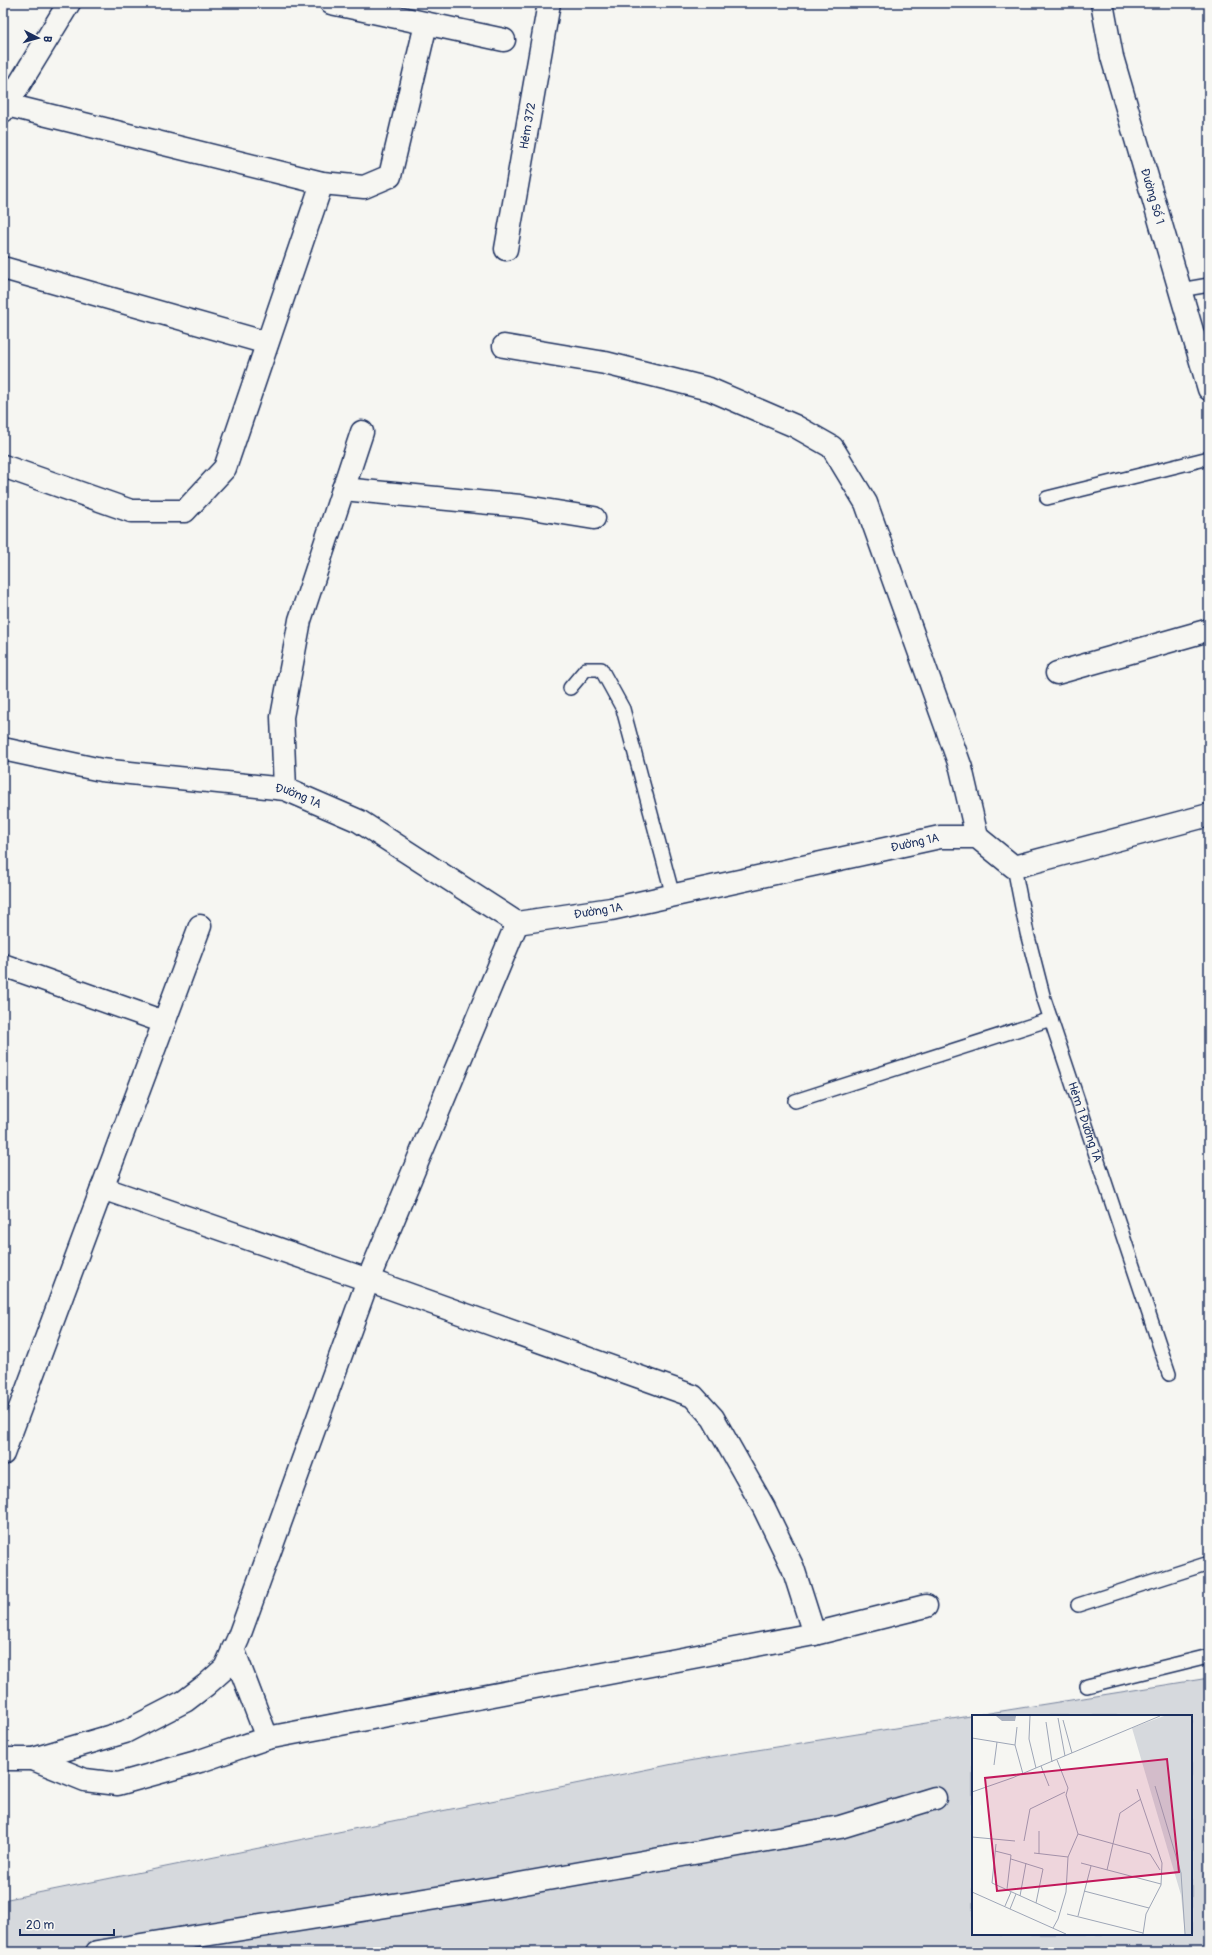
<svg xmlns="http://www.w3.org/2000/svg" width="1212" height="1955" font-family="Pangolin,sans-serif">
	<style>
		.green { fill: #d6d9dd; stroke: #78849e; fill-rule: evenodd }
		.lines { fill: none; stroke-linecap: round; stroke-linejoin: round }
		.lane-casing { stroke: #1b2f5e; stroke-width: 16 }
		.street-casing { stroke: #1b2f5e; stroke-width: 25 }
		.lane { stroke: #f6f6f2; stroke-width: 13 }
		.street { stroke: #f6f6f2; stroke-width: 22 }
		.labels { text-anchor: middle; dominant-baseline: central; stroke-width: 3; stroke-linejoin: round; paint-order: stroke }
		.street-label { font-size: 12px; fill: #1b2f5e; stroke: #f6f6f2 }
		.inset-road { fill: none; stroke: #9ea6b7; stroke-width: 1 }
		.view { fill: #c2185b; fill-opacity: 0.15; stroke: #c2185b; stroke-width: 2 }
		.inset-edge { fill: none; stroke: #1b2f5e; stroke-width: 2 }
	</style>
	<rect width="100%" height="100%" fill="#f6f6f2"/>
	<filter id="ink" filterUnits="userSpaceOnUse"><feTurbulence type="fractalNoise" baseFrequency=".025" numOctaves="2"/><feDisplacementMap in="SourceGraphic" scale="8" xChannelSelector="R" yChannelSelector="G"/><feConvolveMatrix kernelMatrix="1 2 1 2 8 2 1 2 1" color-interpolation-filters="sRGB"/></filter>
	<g filter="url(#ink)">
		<path class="green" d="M1209 1678V1952H3V1900L688 1761ZM973 1716H1191V1934H973Z"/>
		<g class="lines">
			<g class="lane-casing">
				<g id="lane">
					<path d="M1180 290 1209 285"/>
					<path d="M1047 498 1209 458"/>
					<path d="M570 688 586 669H601L623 709 673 896"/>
					<path id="s1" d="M1014 867 1027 933 1044 999 1169 1374"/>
					<path d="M795 1101 1051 1019"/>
					<path d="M1078 1605 1209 1563"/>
					<path d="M1087 1686 1209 1656"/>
				</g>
			</g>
			<g class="street-casing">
				<g id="street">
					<path d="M331 3 504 40"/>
					<path id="s2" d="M1102 3 1112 57 1209 389"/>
					<path d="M7 105 322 183 364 187 390 176 426 24"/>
					<path d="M3 111 69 3"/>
					<path id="s3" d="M506 249 549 3"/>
					<path d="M3 268 267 343"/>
					<path d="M504 346 605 363 709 389 795 426 832 447 866 503 961 768 977 837"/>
					<path d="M3 466 131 511H185L225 468 322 183"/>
					<path d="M343 489 520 506 594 518"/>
					<path d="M1057 673 1209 630"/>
					<path id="s4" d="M3 749 101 770 285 789 359 821 517 923 611 909 940 837H977L1014 867 1209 815"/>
					<path d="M285 789 282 717 300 620 362 432"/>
					<path d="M3 965 164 1022"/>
					<path d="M102 1188 368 1280 693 1396 713 1418 764 1508 793 1568 814 1634"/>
					<path d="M3 1454 200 926"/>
					<path d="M233 1649 267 1738"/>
					<path d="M3 1759H33L85 1780 118 1784 200 1761 267 1738 814 1634 926 1606"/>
					<path d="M33 1759 125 1732 185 1701 206 1685 225 1668 238 1639 368 1280 517 923"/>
					<path d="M97 1952 474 1892 840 1827 935 1798"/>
				</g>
			</g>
			<use href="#lane" class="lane"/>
			<use href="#street" class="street"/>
		</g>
	</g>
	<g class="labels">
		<g class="street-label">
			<text stroke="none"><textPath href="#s3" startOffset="125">Hẻm 372</textPath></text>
			<text stroke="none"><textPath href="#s2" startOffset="200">Đường Số 1</textPath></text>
			<text stroke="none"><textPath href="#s4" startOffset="300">Đường 1A</textPath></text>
			<text stroke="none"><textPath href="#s4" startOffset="960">Đường 1A</textPath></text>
			<text stroke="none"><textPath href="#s4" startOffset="636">Đường 1A</textPath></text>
			<text stroke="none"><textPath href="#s1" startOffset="265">Hẻm 1 Đường 1A</textPath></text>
		</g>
	</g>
	<g transform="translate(972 1715)">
		<rect width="220" height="220" fill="#f6f6f2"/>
		<path d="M192 1H220V219H213L209 180 160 13Z" fill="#d6d9dd"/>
		<path d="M24 1H44L43 6H30Z" fill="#abb2c0"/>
		<path class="inset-road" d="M58 1 57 24 64 53M86 3 93 41M91 5 100 38M74 7 80 47M45 12 43 30 51 59M0 23 43 30M22 50 25 27M69 51 77 71M183 71 209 158 213 219M165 74 190 148 189 170 174 199 171 219M0 77 40 63 188 1M106 119 178 139 188 155M0 122 43 126M52 126 58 94 93 77M24 129 20 168 84 197M23 136 39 140 35 174M62 138 96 142M67 139V116M39 144 71 154 64 188M109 148 189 169M135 155 148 98 169 84M112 176 177 193M0 177 94 219M48 181 54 148M33 191 39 177M38 194 44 179M95 199 171 218M106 201 119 151M81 213 86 204 94 177 96 142 106 119 94 80 96 73 85 45"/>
		<path class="view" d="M195 44 207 157 25 176 13 63Z"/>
		<rect width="220" height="220" class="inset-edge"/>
	</g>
	<rect width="1212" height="1955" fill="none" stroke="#f6f6f2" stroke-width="16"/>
	<rect x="8" y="8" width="1196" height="1939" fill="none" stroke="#1b2f5e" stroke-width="1.5" filter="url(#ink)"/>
	<g transform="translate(38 38) rotate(96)" stroke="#f6f6f2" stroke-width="3" paint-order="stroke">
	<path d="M0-3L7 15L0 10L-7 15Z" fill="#1b2f5e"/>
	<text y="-6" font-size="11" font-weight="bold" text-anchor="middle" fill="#1b2f5e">B</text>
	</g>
	<path d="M20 1929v6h94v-6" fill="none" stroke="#1b2f5e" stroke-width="2"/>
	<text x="26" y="1929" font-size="12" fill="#1b2f5e" stroke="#f6f6f2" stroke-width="3" paint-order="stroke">20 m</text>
</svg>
